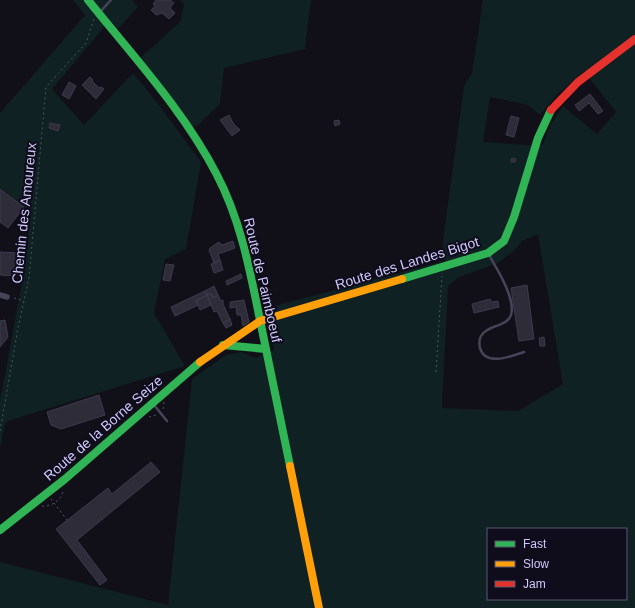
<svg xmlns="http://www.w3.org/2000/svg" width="635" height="608" font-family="Arial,sans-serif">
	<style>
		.green { fill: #0f2122; fill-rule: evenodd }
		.building { fill: #2f2c3a; stroke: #3c3a4c }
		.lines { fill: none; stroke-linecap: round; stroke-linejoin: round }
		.path { stroke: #495662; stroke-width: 1; stroke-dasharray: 2 3; stroke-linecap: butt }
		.lane { stroke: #464458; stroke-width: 2.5 }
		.street { stroke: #464458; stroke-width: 5.5 }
		.fast { stroke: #30b455; stroke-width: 8 }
		.slow { stroke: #ff9f0a; stroke-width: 8 }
		.jam { stroke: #e5322d; stroke-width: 8 }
		.labels { text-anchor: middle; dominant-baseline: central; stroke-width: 4; stroke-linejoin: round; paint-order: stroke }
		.street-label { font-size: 14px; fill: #d0c8fc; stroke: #0f0c1b }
	</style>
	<rect width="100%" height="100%" fill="#111018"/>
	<path class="green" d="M73 0H132L138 7 118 29 110 20 52 89 84 125 133 73 159 105 201 162 186 249 165 259 154 313 185 366 11 420 5 423 0 449V401L24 272 31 212 0 188V113L85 15Z
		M180 0H311L305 49 224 68 220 104 198 125 192 127 139 59 180 22 184 5Z
		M483 0H635V608H0V562L168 605 192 379 226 355 241 352 255 358 274 350 266 308 445 261 443 240 464 86 472 73ZM584 71 616 112 597 134 563 106 551 124 542 146 483 142 490 97 528 105 540 115 557 95ZM538 234 563 384 518 411 442 408 448 286 459 277 498 263 514 251 522 241ZM488 529H626V599H488Z"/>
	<path class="building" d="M156 0H170L174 3 170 8 175 13 169 19 162 13 156 15 151 10 155 6 153 4Z
		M90 77 93 80 92 81 99 88 101 87 104 89 96 99 82 85Z
		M69 82 76 86 69 99 62 95Z
		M590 94 603 111 598 114 589 103 579 111 575 105Z
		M229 115 233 123 240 130 232 136 220 120Z
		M511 116 519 118 514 137 506 135Z
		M339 120 340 124 335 126 334 121Z
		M50 123 60 125 58 131 49 128Z
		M512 158 516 159 515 162H511Z
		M0 189 24 207 8 228 0 222Z
		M233 241 235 248 218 254 220 260 214 263 209 250 210 248 219 242 222 245Z
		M0 252 19 253 17 276 0 275Z
		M220 260 223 270 214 273 211 264Z
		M166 264 174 265 170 281 163 280Z
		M241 274 242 278 227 285 226 281Z
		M527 285 534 339 519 341 511 288Z
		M214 286 218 295 213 298 211 294 207 295 205 291Z
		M205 291 207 295 196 301 198 305 175 316 171 307Z
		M211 294 213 298 218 295 221 301 223 300V304L230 319 223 323 217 311 214 312 207 295Z
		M207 295 211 305 200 310 196 301Z
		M490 299 491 302 498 301 499 307 474 313 472 304Z
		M244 300 249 322 243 326 241 315H237L236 307 230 308V302Z
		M230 319 232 325 226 328 223 323Z
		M5 320 8 337 0 347V321Z
		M544 337 545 346H540L539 338Z
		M99 395 105 415 61 429 51 425 47 412Z
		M151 462 160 472 77 540 107 580 100 585 56 529 108 488 112 494Z"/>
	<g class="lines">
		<path class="path" d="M14 298 24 301
			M436 372 442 276
			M163 409 164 402
			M149 417 156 415
			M0 431 18 328 29 278 46 87 86 43 94 19
			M51 499 67 520
			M42 506C51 507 62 500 63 491"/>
		<path class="lane" d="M100 12 111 0
			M489 255C497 269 516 299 511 315 507 327 487 325 481 336 479 340 479 344 480 348 485 367 512 356 524 352
			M154 405 167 421"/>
		<path class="street" d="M0 295 7 297"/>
		<path class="fast" d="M88 0C133 56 184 111 217 175 241 221 250 271 260 320 270 369 280 417 290 466
			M402 279 488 253 504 241 514 217 538 138 551 110
			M223 345 266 349
			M0 530 65 479 200 362"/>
		<path class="slow" d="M200 362 260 321 402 279
			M290 466 319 608"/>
		<path class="jam" d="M551 110 578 82 635 39"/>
	</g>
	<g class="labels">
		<g class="street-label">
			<text transform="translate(24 213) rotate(-84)">Chemin des Amoureux</text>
			<text transform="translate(407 263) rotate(-17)">Route des Landes Bigot</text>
			<text transform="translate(263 280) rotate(77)">Route de Paimboeuf</text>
			<text transform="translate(103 428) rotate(-41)">Route de la Borne Seize</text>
		</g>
	</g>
	<rect x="487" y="528" width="140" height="72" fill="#0f0c1b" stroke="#5c5775"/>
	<rect x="495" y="541" width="20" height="6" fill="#30b455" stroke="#5c5775"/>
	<text x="523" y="548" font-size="12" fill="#d0c8fc">Fast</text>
	<rect x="495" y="561" width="20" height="6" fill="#ff9f0a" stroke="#5c5775"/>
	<text x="523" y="568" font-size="12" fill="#d0c8fc">Slow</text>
	<rect x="495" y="581" width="20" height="6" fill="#e5322d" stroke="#5c5775"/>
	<text x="523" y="588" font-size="12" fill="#d0c8fc">Jam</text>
</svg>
